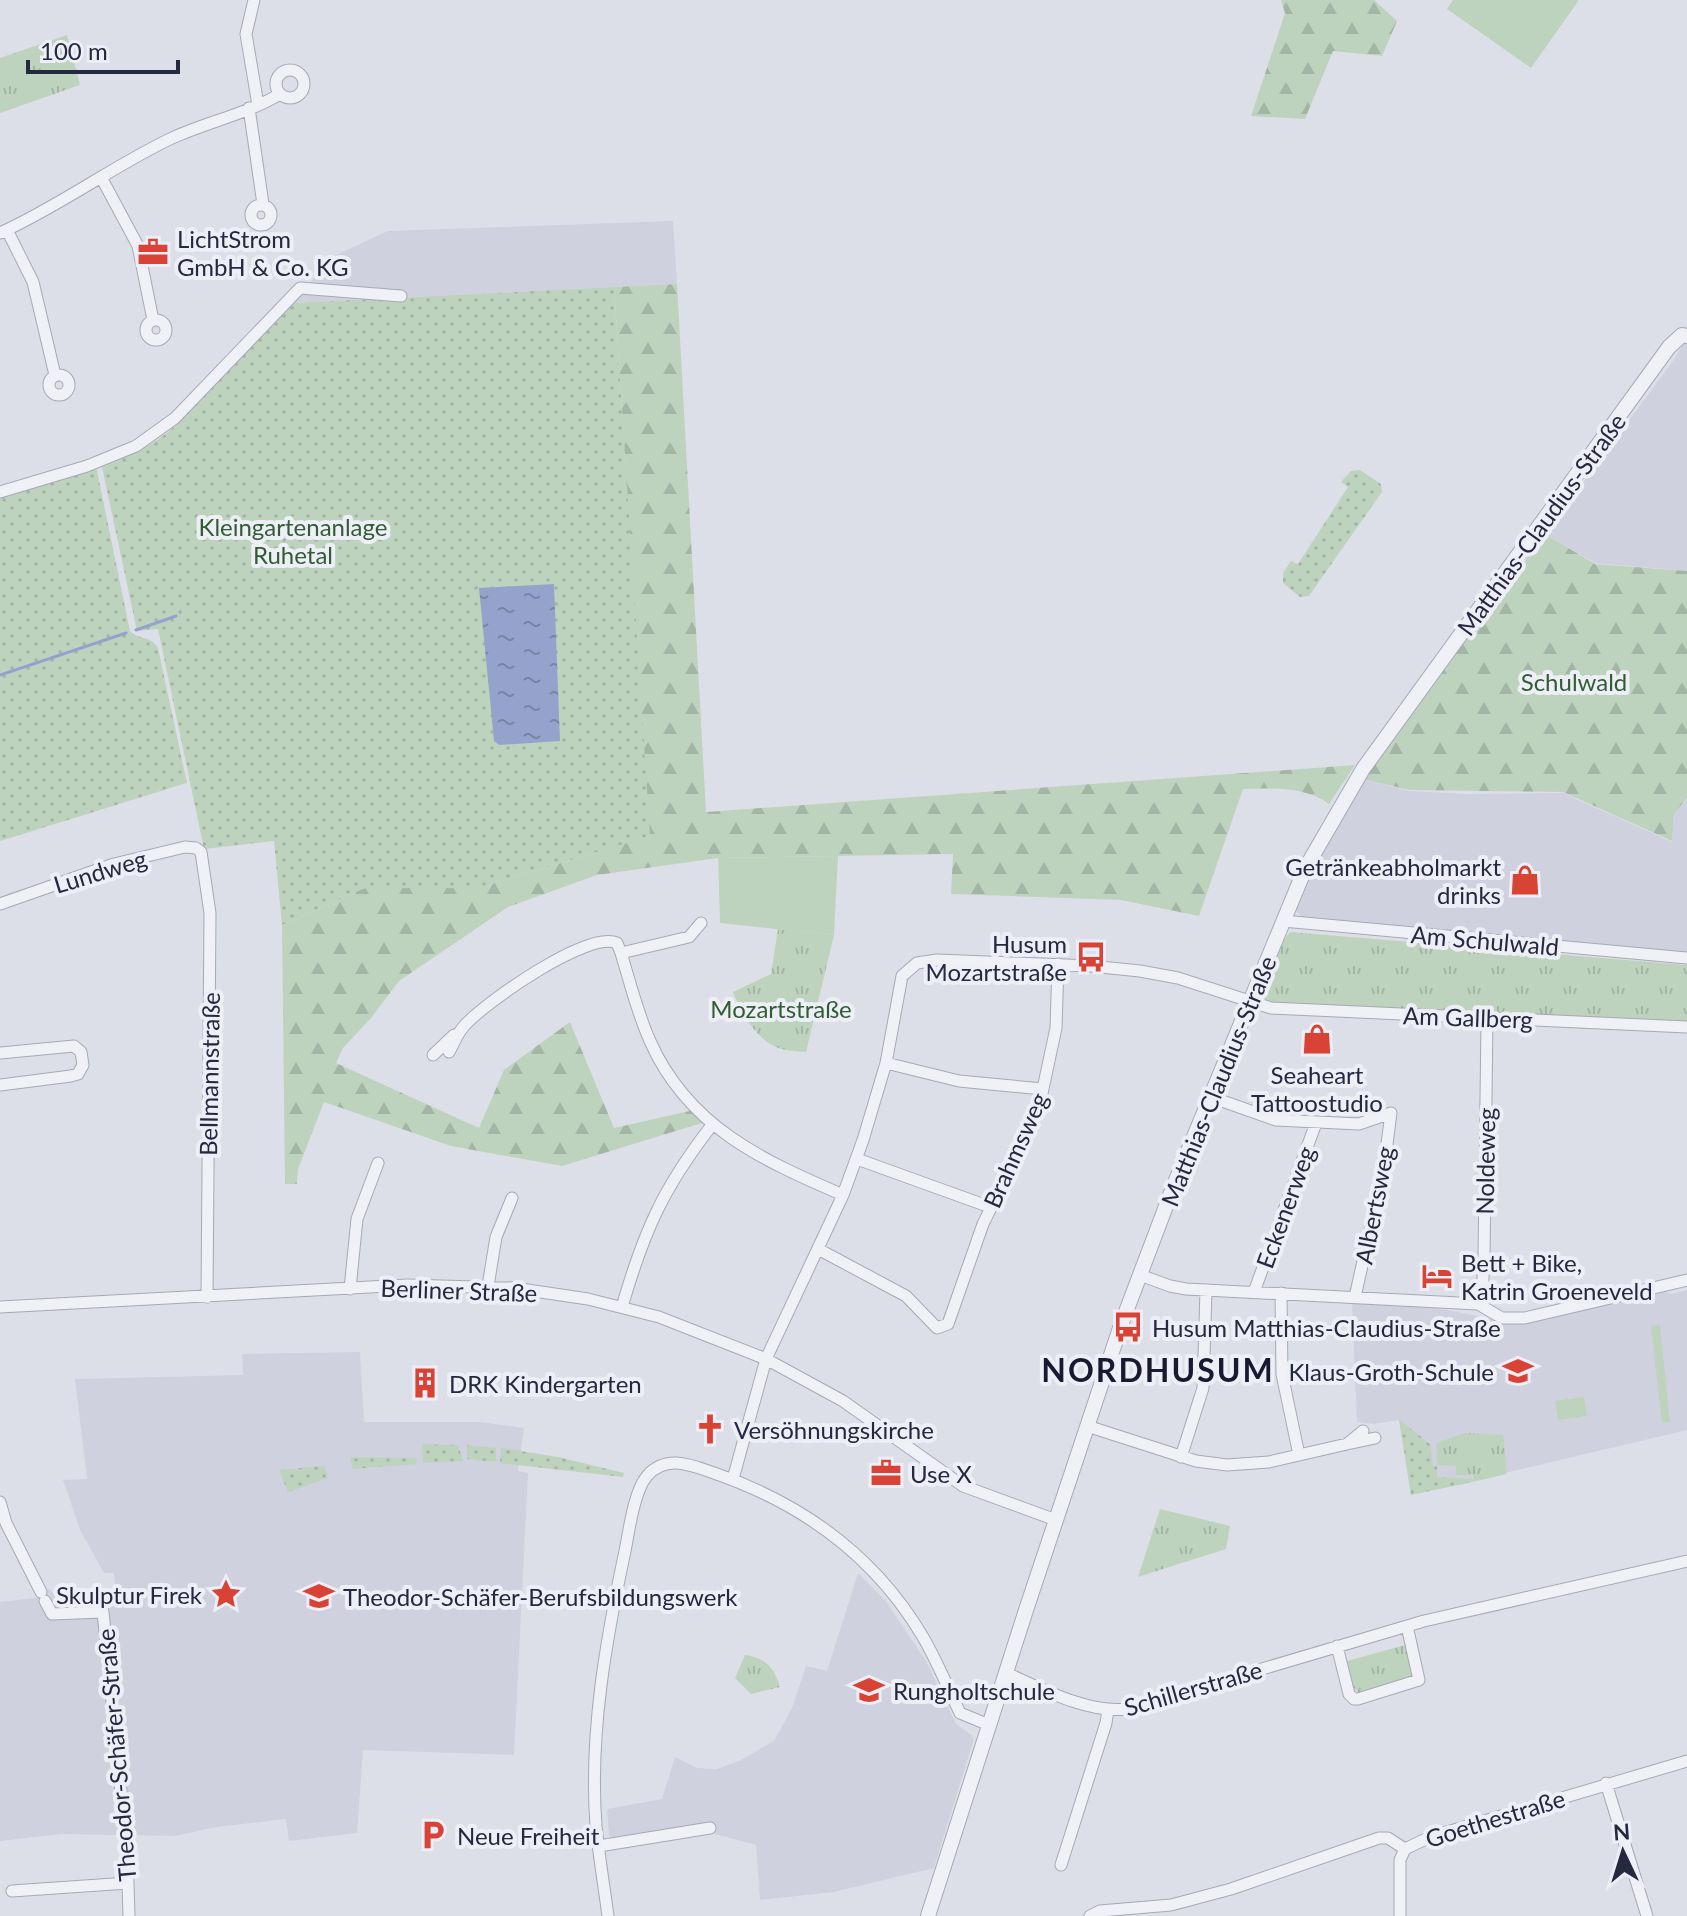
<svg xmlns="http://www.w3.org/2000/svg" width="1687" height="1916" font-family="Lato,sans-serif">
	<style>
		.built { fill: #cfd1de }
		.grass { fill: url(#grass-dots) }
		.forest { fill: url(#forest-firs) }
		.park { fill: url(#park-tufts) }
		.pitch { fill: #bed3bd }
		.water { fill: url(#water-ripples) }
		.lines { fill: none; stroke-linecap: round; stroke-linejoin: round }
		.stream { stroke: #95a3cc; stroke-width: 3 }
		.minor-casing { stroke: #a6a8b6; stroke-width: 13 }
		.tertiary-casing { stroke: #a6a8b6; stroke-width: 16 }
		.minor { stroke: #f0f1f6; stroke-width: 11 }
		.tertiary { stroke: #f0f1f6; stroke-width: 14 }
		.labels { text-anchor: middle; dominant-baseline: central; stroke-width: 8; stroke-linejoin: round; paint-order: stroke }
		.poi-label { font-size: 24px; fill: #252940; stroke: #edeef6; text-anchor: start }
		.street-label { font-size: 24px; fill: #252940; stroke: #edeef6 }
		.park-label { font-size: 24px; fill: #315d33; stroke: #edeef6 }
		.district-label { font-size: 32px; font-weight: bold; letter-spacing: 2px; fill: #181a31; stroke: #edeef6 }
	</style>
	<defs>
		<pattern id="grass-dots" width="8" height="8" patternUnits="userSpaceOnUse" patternTransform="scale(2)"><rect width="8" height="8" fill="#bed3bd"/><path d="M2 2h.1M6 6h.1" fill="none" stroke="#a3b5a4" stroke-width="1.8" stroke-linecap="round"/></pattern>
		<pattern id="forest-firs" width="22" height="20" patternUnits="userSpaceOnUse" patternTransform="scale(2)"><rect width="22" height="20" fill="#bed3bd"/><path d="M5 1l3.5 6h-7zM16 11l3.5 6h-7z" fill="#a3b5a4"/></pattern>
		<pattern id="park-tufts" width="24" height="20" patternUnits="userSpaceOnUse" patternTransform="scale(2)"><rect width="24" height="20" fill="#bed3bd"/><path d="M3 7l-1-3M5 7V3M7 7l1-3M15 17l-1-3M17 17v-4M19 17l1-3" fill="none" stroke="#a3b5a4"/></pattern>
		<pattern id="water-ripples" width="26" height="14" patternUnits="userSpaceOnUse" patternTransform="scale(2)"><rect width="26" height="14" fill="#95a3cc"/><path d="M2 4q2-2 4 0t4 0M15 11q2-2 4 0t4 0" fill="none" stroke="#7985a7"/></pattern>
	</defs>
	<rect width="100%" height="100%" fill="#dddfe8"/>
	<path class="built" d="M673 221 677 284 291 303 334 256 388 231Z
		M1687 337V571L1595 563 1545 534 1675 358Z
		M1363 779 1409 791 1467 794 1563 793 1672 842 1674 814 1687 799V954L1304 919 1296 911 1306 879Z
		M1662 1290 1671 1294 1687 1290V1430L1411 1495 1399 1420 1374 1424 1357 1422 1352 1303 1437 1308 1512 1323Z
		M360 1352 364 1422H481L524 1428 518 1471 528 1473 514 1755 363 1750 357 1833 289 1841 286 1819 216 1827 175 1836 61 1834 0 1841V1602L35 1598 49 1589 63 1604 116 1599 114 1573H104L80 1530 63 1480 87 1479 75 1379 243 1375 242 1354Z
		M858 1573 885 1600 926 1661 956 1724 973 1736V1742L934 1868 834 1892 760 1900 756 1845 712 1833 710 1822 613 1838 609 1836 607 1809 662 1799 675 1757 697 1768 717 1769 739 1761 774 1741 792 1708 806 1666 827 1671Z"/>
	<path class="grass" d="M614 287 651 836 478 888H365L282 925 274 841 204 849 158 629 137 631 102 467C128 456 152 446 174 427L291 303Z
		M96 466 130 631C139 640 152 636 158 648L187 783 0 841V495Z
		M1360 470 1381 484 1382 492 1309 596 1300 597 1283 583V573L1291 561 1298 564 1348 487 1341 482 1351 471Z
		M1399 1419 1430 1444 1433 1466H1437V1477L1474 1479 1468 1483 1411 1495Z
		M422 1444 458 1445 463 1461 423 1463Z
		M467 1445 496 1448V1462L467 1459Z
		M501 1448 558 1457 624 1473 623 1477 500 1463Z
		M350 1457 417 1458 416 1464 353 1469Z
		M325 1466 328 1478 288 1492 279 1470Z"/>
	<path class="forest" d="M1281 0H1374L1397 21 1382 56 1333 51 1305 119 1251 116 1285 13Z
		M677 284 706 812 1355 765 1329 804C1306 786 1272 788 1243 789L1199 916 1121 900 951 894 953 854 718 858 597 875 508 907 399 981 371 1018 343 1048 336 1063 479 1128 504 1070 570 1022 614 1128 694 1110 705 1122 562 1166 451 1146 324 1102 298 1169 297 1184H285L282 925 365 888H478L650 836 614 287Z
		M1545 534 1595 564 1687 571V798L1674 814 1672 841 1563 792 1409 790 1363 779Z"/>
	<path class="park" d="M67 35 80 85 0 113V58Z
		M778 929 834 935 806 1052C798 1051 789 1051 781 1049 756 1040 742 1015 733 992L771 974Z
		M1290 932 1687 965V1024L1267 1005 1261 996 1263 991 1284 940Z
		M1584 1397 1587 1416 1558 1420 1555 1401Z
		M1465 1433 1503 1435 1507 1474 1468 1483 1474 1479V1475H1456V1466L1437 1465 1436 1443Z
		M1160 1509 1230 1526 1226 1549 1138 1577Z
		M1405 1645 1413 1673 1409 1681 1360 1694 1354 1688 1347 1661Z
		M745 1655C766 1658 774 1667 780 1687L751 1694 735 1678Z"/>
	<path class="pitch" d="M1453 0H1579L1531 68 1447 9Z
		M838 856 834 935 720 923 718 858Z
		M1660 1325 1670 1422 1662 1423 1651 1326Z"/>
	<path class="water" d="M554 584 560 741 499 745 494 741 479 588Z"/>
	<g class="lines">
		<path class="stream" d="M136 630 176 616
			M0 675 126 633"/>
		<g class="minor-casing">
			<path id="minor" d="M254 0 246 34 258 105
				M276 84a14 14 0 1 1 28 0a14 14 0 1 1-28 0Z
				M249 108 263 204
				M101 177 138 246 153 320
				M251 215a10 10 0 1 1 20 0a10 10 0 1 1-20 0Z
				M7 230 33 282 55 375
				M0 233C60 206 113 166 172 138 207 122 247 114 280 94
				M146 330a10 10 0 1 1 20 0a10 10 0 1 1-20 0Z
				M49 385a10 10 0 1 1 20 0a10 10 0 1 1-20 0Z
				M0 492 87 466 136 446 175 418 300 288 401 296
				M0 904 114 864 185 847 196 848 201 852 210 913 207 1297
				M1283 921 1687 958
				M621 953C630 982 637 1012 650 1041 688 1127 762 1160 843 1195
				M449 1052C454 1043 458 1032 465 1025 486 1002 588 930 617 943L621 953 689 937 701 923
				M0 1053 74 1046 81 1052 83 1065 78 1074 71 1076 0 1085
				M433 1055 454 1035
				M886 1063 959 1081 1043 1089
				M1211 1097 1276 1120 1359 1124 1391 1113 1384 1167 1355 1297
				M857 1159 990 1207
				M818 1249 906 1296 937 1328 948 1324 983 1224 1027 1134 1041 1098 1056 1028 1058 964
				M1140 1275 1170 1286 1186 1289 1478 1304 1502 1318H1525L1687 1280
				M488 1286 496 1237 512 1198
				M350 1289 357 1219 378 1163
				M1254 1292 1316 1123
				M1281 1293 1282 1374 1299 1455
				M1478 1304 1482 1296 1484 1258 1487 1018
				M0 1307 407 1285 514 1288 588 1299 659 1317 766 1359 843 1401 963 1486 1056 1520
				M622 1307C644 1231 663 1188 712 1125
				M1087 1426 1196 1461 1227 1465 1269 1462 1347 1444 1363 1431
				M1352 1443 1375 1438
				M1181 1457 1203 1388 1206 1290
				M733 1479 766 1359 843 1195 863 1140 886 1063 902 976 917 963 937 960 1091 966 1140 971 1178 978 1271 1008 1687 1027
				M0 1502 6 1523 41 1592
				M45 1601 52 1614 103 1612 127 1852 129 1916
				M1337 1646 1349 1694 1354 1699H1358L1419 1680 1407 1626
				M1006 1673C1040 1688 1089 1714 1127 1709L1424 1621 1687 1561
				M1606 1783 1647 1916
				M599 1846 710 1828
				M1405 1849 1430 1837 1687 1761
				M1061 1865 1106 1723 1108 1710
				M12 1891 128 1883
				M608 1916C604 1886 599 1856 596 1826 589 1734 606 1640 625 1551 629 1531 634 1491 647 1476 666 1454 691 1465 714 1473 801 1503 875 1556 923 1637 937 1661 948 1688 960 1713L989 1725
				M1090 1916 1100 1911 1171 1905 1231 1889 1379 1838H1388L1405 1849
				M1400 1916V1860L1405 1849"/>
		</g>
		<g class="tertiary-casing">
			<path id="tertiary" d="M928 1916 1026 1610 1121 1325 1174 1185 1305 869 1363 769 1669 347 1682 335 1687 336"/>
		</g>
		<use href="#minor" class="minor"/>
		<use href="#tertiary" class="tertiary"/>
	</g>
	<defs>
		<g id="office-bare" transform="scale(2.4)"><path d="M-6-3h4V-5.5h4V-3h4V5H-6ZM-1-4.5V-3h2v-1.5ZM-6 0V1H6V0Z" fill="#d94336" stroke="#edeef6" stroke-width="2.5" paint-order="stroke"/></g>
		<g id="shop-bare" transform="scale(2.4)"><path d="M-5-2.5h2.3a2.7 3.5 0 0 1 5.4 0H5L5.5 6h-11ZM-1.5-2.5h3a1.5 2.3 0 0 0-3 0Z" fill="#d94336" stroke="#edeef6" stroke-width="2.5" paint-order="stroke"/></g>
		<g id="bus-bare" transform="scale(2.4)"><path d="M-5-6H5V4H4V6H2V4H-2V6H-4V4H-5ZM-3.5-4V0h7V-4ZM-3.5 1.2v1.5H-2V1.2ZM2 1.2v1.5H3.5V1.2Z" fill="#d94336" stroke="#edeef6" stroke-width="2.5" paint-order="stroke"/></g>
		<g id="hotel-bare" transform="scale(2.4)"><path d="M-6-4.5h1.5V1H6V5H4.5V3h-9V5H-6ZM-4 0a1.8 1.8 0 1 1 3.6 0ZM.5 0V-2.5h3Q6-2.5 6 0Z" fill="#d94336" stroke="#edeef6" stroke-width="2.5" paint-order="stroke"/></g>
		<g id="school-bare" transform="scale(2.4)"><path d="M0-5L7-2L0 1L-7-2ZM-4 1L0 2.5L4 1V4Q0 6-4 4Z" fill="#d94336" stroke="#edeef6" stroke-width="2.5" paint-order="stroke"/></g>
		<g id="building-bare" transform="scale(2.4)"><path d="M-4-6H4V6H1V3H-1V6H-4ZM-2.5-4.3h1.7v1.8h-1.7ZM.8-4.3h1.7v1.8H.8ZM-2.5-1h1.7V.8h-1.7ZM.8-1h1.7V.8H.8Z" fill="#d94336" stroke="#edeef6" stroke-width="2.5" paint-order="stroke"/></g>
		<g id="church-bare" transform="scale(2.4)"><path d="M-1.2-6h2.4v3.5h3.3v2.4h-3.3V6h-2.4V-.1h-3.3v-2.4h3.3Z" fill="#d94336" stroke="#edeef6" stroke-width="2.5" paint-order="stroke"/></g>
		<g id="sight-bare" transform="scale(2.4)"><path d="M0-6L1.8-2.2L6-1.7L2.9 1.2L3.7 5.4L0 3.3L-3.7 5.4L-2.9 1.2L-6-1.7L-1.8-2.2Z" fill="#d94336" stroke="#edeef6" stroke-width="2.5" paint-order="stroke"/></g>
		<g id="parking-bare" transform="scale(2.4)"><path d="M-3.5-5.5H1a3.5 3.5 0 0 1 0 7H-1V5.5H-3.5ZM-1-3.4V-.6H.8a1.4 1.4 0 0 0 0-2.8Z" fill="#d94336" stroke="#edeef6" stroke-width="2.5" paint-order="stroke"/></g>
	</defs>
	<g fill-rule="evenodd">
		<use href="#office-bare" x="153" y="252"/>
		<use href="#shop-bare" x="1525" y="880"/>
		<use href="#bus-bare" x="1091" y="957"/>
		<use href="#shop-bare" x="1317" y="1039"/>
		<use href="#hotel-bare" x="1437" y="1276"/>
		<use href="#bus-bare" x="1128" y="1327"/>
		<use href="#school-bare" x="1518" y="1371"/>
		<use href="#building-bare" x="425" y="1383"/>
		<use href="#church-bare" x="710" y="1429"/>
		<use href="#office-bare" x="886" y="1473"/>
		<use href="#sight-bare" x="226" y="1594"/>
		<use href="#school-bare" x="319" y="1596"/>
		<use href="#school-bare" x="869" y="1690"/>
		<use href="#parking-bare" x="433" y="1835"/>
	</g>
	<g class="labels">
		<g class="poi-label">
			<text x="177" y="238">LichtStrom<tspan x="177" dy="28">GmbH &amp; Co. KG</tspan></text>
			<text x="1501" y="866" text-anchor="end">Getränkeabholmarkt<tspan x="1501" dy="28">drinks</tspan></text>
			<text x="1067" y="943" text-anchor="end">Husum<tspan x="1067" dy="28">Mozartstraße</tspan></text>
			<text x="1317" y="1074" text-anchor="middle">Seaheart<tspan x="1317" dy="28">Tattoostudio</tspan></text>
			<text x="1461" y="1262">Bett + Bike,<tspan x="1461" dy="28">Katrin Groeneveld</tspan></text>
			<text x="1152" y="1327">Husum Matthias-Claudius-Straße</text>
			<text x="1494" y="1371" text-anchor="end">Klaus-Groth-Schule</text>
			<text x="449" y="1383">DRK Kindergarten</text>
			<text x="734" y="1429">Versöhnungskirche</text>
			<text x="910" y="1473">Use X</text>
			<text x="202" y="1594" text-anchor="end">Skulptur Firek</text>
			<text x="343" y="1596">Theodor-Schäfer-Berufsbildungswerk</text>
			<text x="893" y="1690">Rungholtschule</text>
			<text x="457" y="1835">Neue Freiheit</text>
		</g>
		<g class="street-label">
			<text transform="translate(1541 524) rotate(-54)">Matthias-Claudius-Straße</text>
			<text transform="translate(100 871) rotate(-17)">Lundweg</text>
			<text transform="translate(1485 940) rotate(5)">Am Schulwald</text>
			<text transform="translate(1468 1017) rotate(2)">Am Gallberg</text>
			<text transform="translate(209 1074) rotate(-89)">Bellmannstraße</text>
			<text transform="translate(1218 1081) rotate(-68)">Matthias-Claudius-Straße</text>
			<text transform="translate(1015 1150) rotate(-66)">Brahmsweg</text>
			<text transform="translate(1485 1161) rotate(-89)">Noldeweg</text>
			<text transform="translate(1374 1205) rotate(-79)">Albertsweg</text>
			<text transform="translate(1285 1207) rotate(-70)">Eckenerweg</text>
			<text transform="translate(459 1290) rotate(2)">Berliner Straße</text>
			<text transform="translate(1193 1688) rotate(-16)">Schillerstraße</text>
			<text transform="translate(116 1755) rotate(-95)">Theodor-Schäfer-Straße</text>
			<text transform="translate(1495 1818) rotate(-17)">Goethestraße</text>
		</g>
		<g class="park-label">
			<text x="293" y="526">Kleingartenanlage<tspan x="293" dy="28">Ruhetal</tspan></text>
			<text x="1574" y="681">Schulwald</text>
			<text x="781" y="1008">Mozartstraße</text>
		</g>
		<g class="district-label">
			<text x="1158" y="1369">NORDHUSUM</text>
		</g>
	</g>
	<g transform="translate(1623 1852) rotate(356)" stroke="#edeef6" stroke-width="6" paint-order="stroke">
	<path d="M0-6L14 30L0 20L-14 30Z" fill="#252940"/>
	<text y="-12" font-size="22" font-weight="bold" text-anchor="middle" fill="#252940">N</text>
	</g>
	<path d="M28 60v12h150v-12" fill="none" stroke="#252940" stroke-width="4"/>
	<text x="40" y="60" font-size="24" fill="#252940" stroke="#edeef6" stroke-width="6" paint-order="stroke">100 m</text>
</svg>
